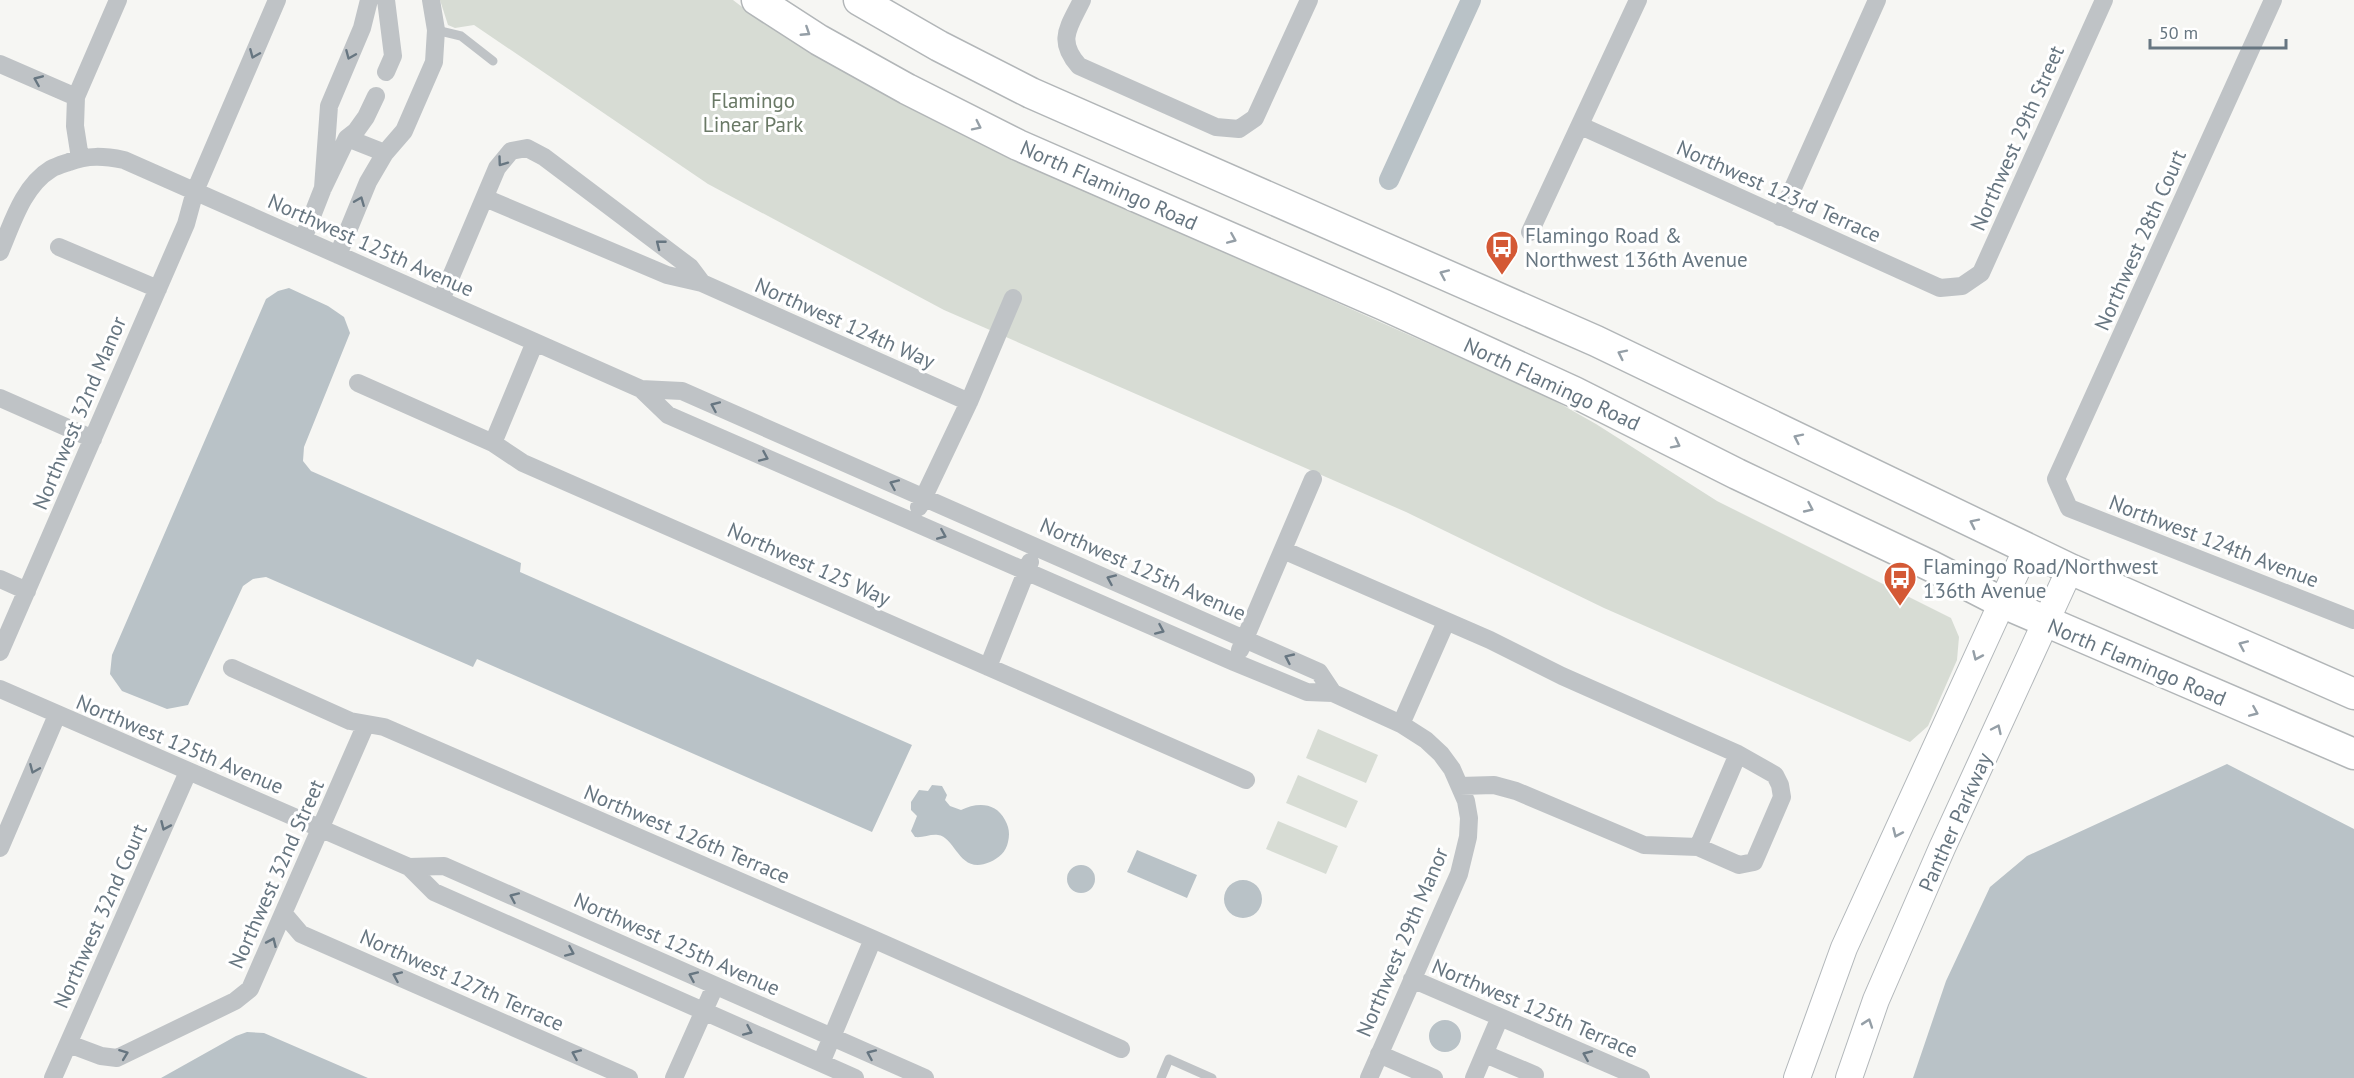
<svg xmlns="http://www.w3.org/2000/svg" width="2354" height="1078" font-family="'PT Sans',sans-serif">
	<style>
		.green { fill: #d7dcd4 }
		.water { fill: #b9c2c7 }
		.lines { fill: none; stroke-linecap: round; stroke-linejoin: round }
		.canal { stroke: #b9c2c7; stroke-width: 20 }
		.secondary-casing { stroke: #b2b7ba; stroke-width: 28 }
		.trunk-casing { stroke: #b2b6b8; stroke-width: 33 }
		.service { stroke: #bfc3c6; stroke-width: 9 }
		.minor { stroke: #bfc3c6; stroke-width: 18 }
		.secondary { stroke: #fff; stroke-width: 26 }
		.trunk { stroke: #fff; stroke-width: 30 }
		.oneway { stroke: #959fa7 }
		.oneway2 { stroke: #677681 }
		.labels { text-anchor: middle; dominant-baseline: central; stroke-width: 6; stroke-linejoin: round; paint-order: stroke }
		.park-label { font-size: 21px; fill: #6a7966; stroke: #fff }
		.street-label { font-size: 21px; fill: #677681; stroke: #fff }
		.poi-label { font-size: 21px; fill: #677681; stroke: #fff; text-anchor: start }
	</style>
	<rect width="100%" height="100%" fill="#f6f6f3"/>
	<path class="green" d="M440 0H733L750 13 969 138 1550 398 1596 424 1717 501 1951 618 1959 637 1957 660 1928 726 1910 742 1604 608 1406 512 944 310 708 184 474 25 455 28 448 25Z
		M1318 729 1378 755 1366 783 1306 758Z
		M1298 775 1358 801 1346 828 1286 803Z
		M1278 821 1338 846 1326 874 1266 849Z"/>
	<path class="water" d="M289 288 328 306 344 317 350 333 304 447 303 461 311 471 521 563 520 572 912 745 872 832 477 659 473 667 266 577 253 579 243 586 188 705 167 709 122 691 110 674 112 655 266 299 278 291Z
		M2227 764 2354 829V1078H1913L1946 981 1990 887 2027 856Z
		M932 785 942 786 947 795 945 800 950 806 961 810C977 802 996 802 1005 820 1009 827 1010 834 1008 842 1006 852 999 858 990 862 959 876 956 837 938 835 930 834 923 838 915 837L911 831 917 816 911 810V802L919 790 928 791Z
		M1137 850 1197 875 1187 898 1127 872Z
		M1067 879a14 14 0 1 1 28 0a14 14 0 1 1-28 0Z
		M1224 899a19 19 0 1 1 38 0a19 19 0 1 1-38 0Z
		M1429 1036a16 16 0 1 1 32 0a16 16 0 1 1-32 0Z
		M247 1032 264 1033 368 1078H161L236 1036Z"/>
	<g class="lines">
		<path class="canal" d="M1389 180 1471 0"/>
		<g class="secondary-casing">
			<path id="secondary" d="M1797 1078 1844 948 2027 548
				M1849 1078 1876 1000 1942 848 2070 569"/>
		</g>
		<g class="trunk-casing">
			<path id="trunk" d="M757 0 819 40 907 89 1018 145 1384 305 1574 392 1737 474 1931 566 2001 602 2354 754
				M859 0 939 46 1031 93 1596 341 2070 569 2354 694"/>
		</g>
		<path class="service" d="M436 30 461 36 493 61
			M1161 1078 1169 1059 1212 1078"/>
		<path class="minor" d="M386 0 393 56 386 72
			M1082 0C1069 27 1056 40 1079 66L1216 127 1239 129 1255 118 1309 0
			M2273 0 2056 479 2069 508 2354 620
			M0 64 76 97
			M1581 126 1940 288 1962 286 1981 273 2104 0
			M347 138 385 153
			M80 158 75 126 76 97 118 0
			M323 188 329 106 362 28 369 0
			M485 198 667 275 702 283 969 402
			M1780 217 1877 0
			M1530 232 1638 0
			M303 239 323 188 347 138 356 131 366 117 376 96
			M59 247 158 289
			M0 252C12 224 23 186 51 169 56 166 63 164 69 162 88 155 104 156 124 160L641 389 682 391 1319 672 1333 693
			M338 255 368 182 385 153 404 131 434 62 436 30 431 0
			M441 300 497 168 511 151 527 148 544 157 690 267 702 283
			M358 383 493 443 523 463 1246 780
			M641 389 668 415 1234 662 1307 692 1333 693 1401 724 1426 740 1441 754 1452 769 1466 801 1469 818 1468 837 1459 874 1369 1078
			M0 398 93 439
			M493 443 535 342
			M919 507 969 402 1013 298
			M1283 550 1490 640 1562 676 1738 754 1775 775 1780 785 1782 797 1754 862 1739 865 1698 847
			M0 579 27 591
			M1240 650 1313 479
			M0 652 186 224 195 191 277 0
			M988 667 1030 562
			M232 668 350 721 384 727 873 939 1121 1049
			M0 689 409 867 434 892 855 1078
			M1401 724 1446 622
			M1460 786 1494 785 1516 791 1644 845 1698 847 1738 754
			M0 848 57 715
			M409 867 444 866 925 1078
			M284 914 301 934 629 1078
			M1412 979 1641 1078
			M69 1044 101 1056 117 1058 235 1001 250 989 366 724
			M1379 1054 1434 1078
			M1485 1054 1535 1075
			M821 1063 873 939
			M53 1078 188 772
			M674 1078 715 986
			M1474 1078 1500 1017"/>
		<use href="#secondary" class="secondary"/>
		<use href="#trunk" class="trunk"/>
	</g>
	<defs><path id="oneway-chevron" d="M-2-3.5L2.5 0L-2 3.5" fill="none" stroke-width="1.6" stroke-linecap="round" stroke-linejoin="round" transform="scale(1.5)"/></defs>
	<g class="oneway">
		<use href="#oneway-chevron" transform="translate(806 32) rotate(33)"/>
		<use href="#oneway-chevron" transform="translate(977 126) rotate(26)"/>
		<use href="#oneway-chevron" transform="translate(1232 239) rotate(23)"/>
		<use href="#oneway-chevron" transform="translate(1444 274) rotate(-156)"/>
		<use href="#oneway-chevron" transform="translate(1622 354) rotate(-154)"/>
		<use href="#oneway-chevron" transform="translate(1798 438) rotate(-154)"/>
		<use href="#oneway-chevron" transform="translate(1676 444) rotate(27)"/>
		<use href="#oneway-chevron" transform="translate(1809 508) rotate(25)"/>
		<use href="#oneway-chevron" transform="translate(1974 523) rotate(-154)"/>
		<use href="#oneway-chevron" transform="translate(2243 645) rotate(-156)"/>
		<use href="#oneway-chevron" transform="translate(1977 656) rotate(114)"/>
		<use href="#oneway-chevron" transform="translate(2254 712) rotate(23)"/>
		<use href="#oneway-chevron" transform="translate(1997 729) rotate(-65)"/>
		<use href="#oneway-chevron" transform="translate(1897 833) rotate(114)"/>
		<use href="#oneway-chevron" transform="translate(1868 1023) rotate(-71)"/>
	</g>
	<g class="oneway2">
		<use href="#oneway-chevron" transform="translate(254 54) rotate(113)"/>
		<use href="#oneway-chevron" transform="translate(350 55) rotate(113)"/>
		<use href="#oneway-chevron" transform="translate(38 80) rotate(-157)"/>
		<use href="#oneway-chevron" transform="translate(502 162) rotate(126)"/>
		<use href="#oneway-chevron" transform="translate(360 201) rotate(-68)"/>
		<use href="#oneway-chevron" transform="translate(660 244) rotate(-142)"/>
		<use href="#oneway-chevron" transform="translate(715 406) rotate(-156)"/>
		<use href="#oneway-chevron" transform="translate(764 457) rotate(24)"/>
		<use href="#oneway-chevron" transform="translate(894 484) rotate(-156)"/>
		<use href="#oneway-chevron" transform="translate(942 535) rotate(23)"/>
		<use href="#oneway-chevron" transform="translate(1111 579) rotate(-156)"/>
		<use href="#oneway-chevron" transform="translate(1160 630) rotate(24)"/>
		<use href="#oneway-chevron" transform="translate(1289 658) rotate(-155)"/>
		<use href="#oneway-chevron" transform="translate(34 769) rotate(113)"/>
		<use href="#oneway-chevron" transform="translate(165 826) rotate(114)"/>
		<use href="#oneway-chevron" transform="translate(514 897) rotate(-156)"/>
		<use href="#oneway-chevron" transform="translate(272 942) rotate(-66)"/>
		<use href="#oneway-chevron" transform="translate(570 952) rotate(24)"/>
		<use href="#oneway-chevron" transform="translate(397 976) rotate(-156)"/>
		<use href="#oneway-chevron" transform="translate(693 976) rotate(-156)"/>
		<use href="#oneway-chevron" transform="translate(748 1031) rotate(24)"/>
		<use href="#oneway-chevron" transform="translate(124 1054) rotate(-21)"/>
		<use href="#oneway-chevron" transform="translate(576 1054) rotate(-156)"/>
		<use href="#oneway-chevron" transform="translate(871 1054) rotate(-156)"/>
		<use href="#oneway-chevron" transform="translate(1587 1055) rotate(-157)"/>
	</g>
	<defs>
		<g id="bus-pin" transform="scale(1.725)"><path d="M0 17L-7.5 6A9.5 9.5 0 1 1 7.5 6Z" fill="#d45935" stroke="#fff"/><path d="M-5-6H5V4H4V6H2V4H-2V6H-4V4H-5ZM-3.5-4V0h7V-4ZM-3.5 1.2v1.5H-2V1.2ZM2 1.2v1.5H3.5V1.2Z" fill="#fff"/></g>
	</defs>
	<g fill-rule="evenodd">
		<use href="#bus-pin" x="1502" y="247"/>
		<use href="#bus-pin" x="1900" y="578"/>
	</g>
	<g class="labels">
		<g class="park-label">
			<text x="753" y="100">Flamingo<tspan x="753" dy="24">Linear Park</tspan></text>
		</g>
		<g class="street-label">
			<text transform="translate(2017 138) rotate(-66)">Northwest 29th Street</text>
			<text transform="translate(1109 185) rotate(24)">North Flamingo Road</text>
			<text transform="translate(1779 191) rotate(24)">Northwest 123rd Terrace</text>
			<text transform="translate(2140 240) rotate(-66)">Northwest 28th Court</text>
			<text transform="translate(371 245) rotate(24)">Northwest 125th Avenue</text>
			<text transform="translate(845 323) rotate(24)">Northwest 124th Way</text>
			<text transform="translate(1552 384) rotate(25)">North Flamingo Road</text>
			<text transform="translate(79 413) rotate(-67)">Northwest 32nd Manor</text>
			<text transform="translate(2214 541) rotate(21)">Northwest 124th Avenue</text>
			<text transform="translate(809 564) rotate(24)">Northwest 125 Way</text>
			<text transform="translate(1143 569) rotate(24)">Northwest 125th Avenue</text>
			<text transform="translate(2137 662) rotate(23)">North Flamingo Road</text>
			<text transform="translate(180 744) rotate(23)">Northwest 125th Avenue</text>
			<text transform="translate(1955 822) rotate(-66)">Panther Parkway</text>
			<text transform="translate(687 834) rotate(23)">Northwest 126th Terrace</text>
			<text transform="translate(276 874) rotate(-66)">Northwest 32nd Street</text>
			<text transform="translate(100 916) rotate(-66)">Northwest 32nd Court</text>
			<text transform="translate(1402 942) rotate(-67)">Northwest 29th Manor</text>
			<text transform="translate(677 944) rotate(24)">Northwest 125th Avenue</text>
			<text transform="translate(462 980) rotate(24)">Northwest 127th Terrace</text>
			<text transform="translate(1535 1008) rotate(23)">Northwest 125th Terrace</text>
		</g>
		<g class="poi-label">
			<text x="1525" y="235">Flamingo Road &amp;<tspan x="1525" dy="24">Northwest 136th Avenue</tspan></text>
			<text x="1923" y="566">Flamingo Road/Northwest<tspan x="1923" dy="24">136th Avenue</tspan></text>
		</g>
	</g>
	<path d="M2150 39v9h136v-9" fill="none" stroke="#677681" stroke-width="3"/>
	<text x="2159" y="39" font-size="18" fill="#677681" stroke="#ffffff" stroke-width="4.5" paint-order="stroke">50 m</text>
</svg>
